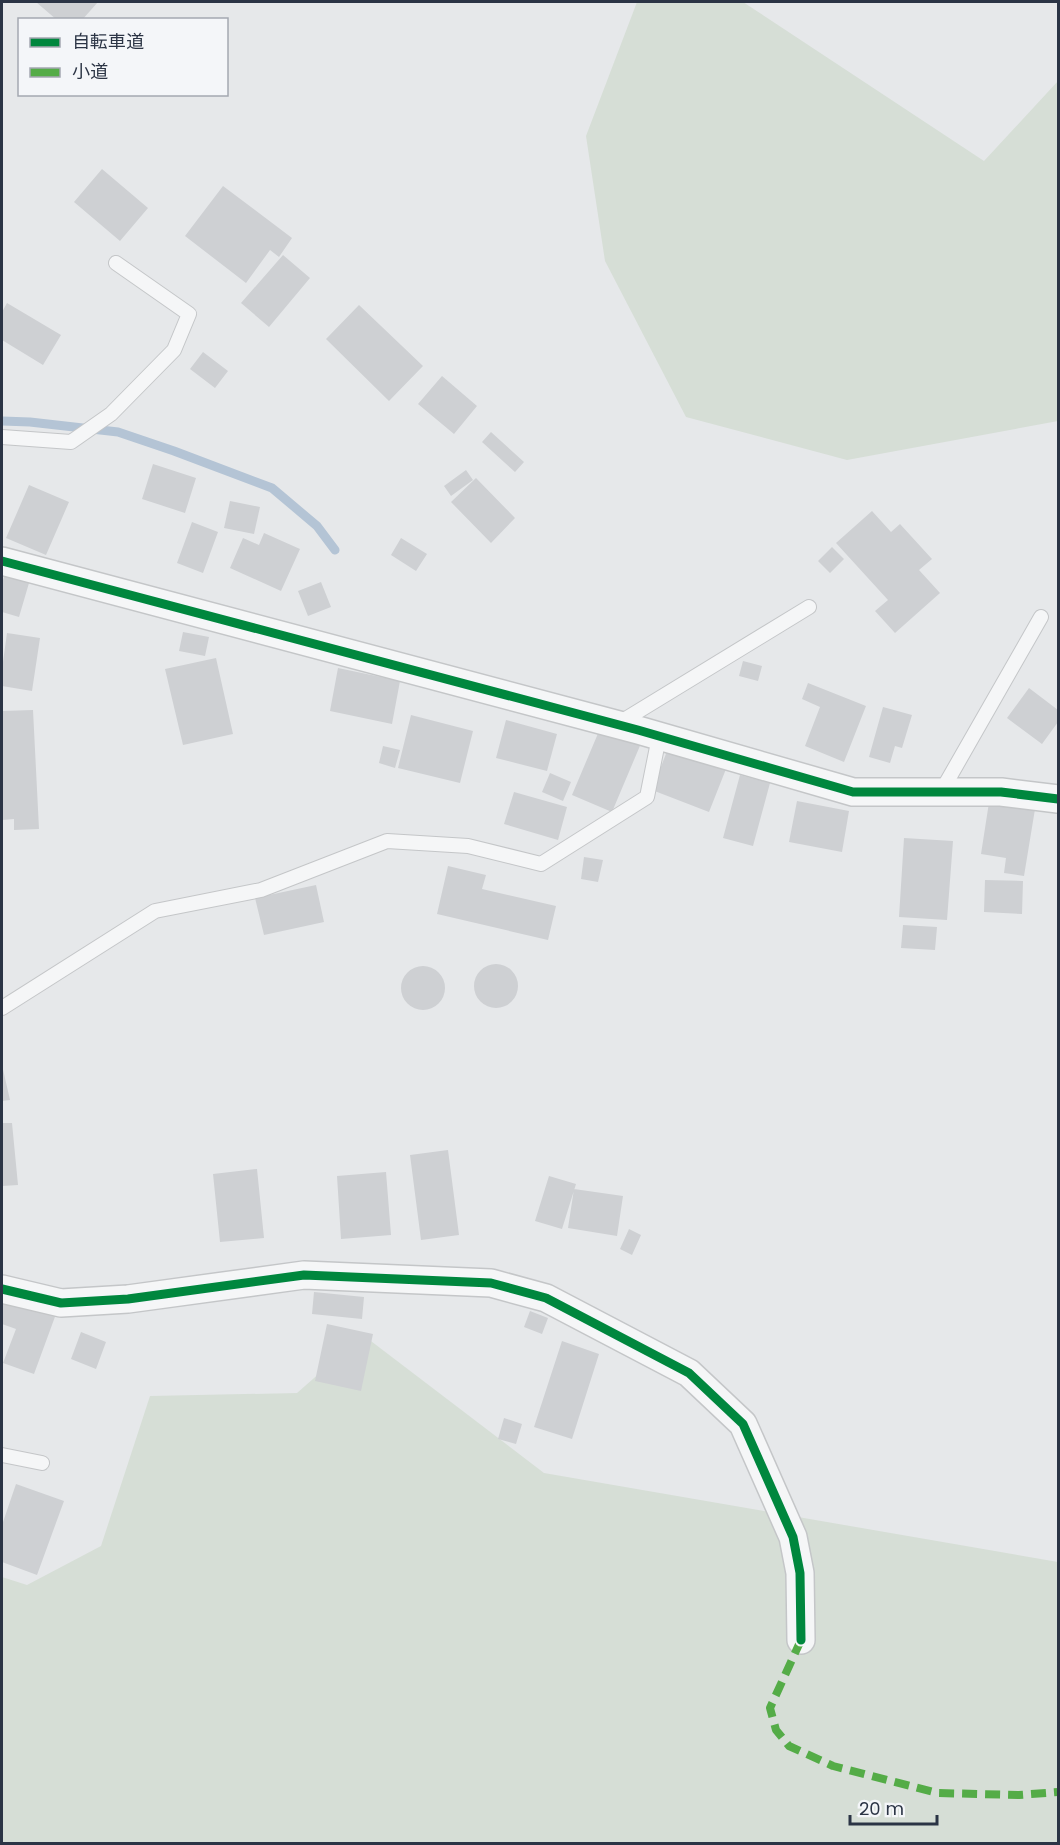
<svg xmlns="http://www.w3.org/2000/svg" width="1060" height="1845" font-family="Poppins,'Noto Sans JP',sans-serif">
	<style>
		.green { fill: #d6ded6 }
		.lines { fill: none; stroke-linecap: round; stroke-linejoin: round }
		.stream { stroke: #b4c4d5; stroke-width: 9 }
		.building { fill: #ced0d3 }
		.lane-casing { stroke: #c4c6c8; stroke-width: 16 }
		.street-casing { stroke: #c4c6c8; stroke-width: 30 }
		.lane { stroke: #f5f6f7; stroke-width: 14 }
		.street { stroke: #f5f6f7; stroke-width: 27 }
		.quiet { stroke: #54ac47; stroke-width: 8; stroke-dasharray: 15 8; stroke-linecap: butt }
		.cycleway-casing { stroke: #f4f6f9; stroke-width: 13 }
		.cycleway { stroke: #00873e; stroke-width: 9 }
	</style>
	<rect width="100%" height="100%" fill="#e6e8ea"/>
	<path class="green" d="M637 2H743L984 161 1058 81V421L847 460 686 417 605 261 586 136Z
		M363 1335 544 1473 1058 1562V1843L2 1844V1577L27 1585 101 1546 150 1396 297 1393Z"/>
	<g class="lines">
		<path class="stream" d="M2 421 30 422 118 432 174 451 272 488 317 526 335 550"/>
	</g>
	<path class="building" d="M36 2H98L82 20H57Z
		M102 169 148 208 120 241 74 202Z
		M223 186 292 238 279 257 270 250 246 283 185 236Z
		M283 255 310 278 269 327 241 303Z
		M7 303 61 335 43 365 2 340V312Z
		M359 305 423 366 389 401 326 339Z
		M203 352 228 371 215 388 190 369Z
		M442 376 477 406 454 434 418 404Z
		M491 432 524 462 515 472 482 442Z
		M153 464 196 478 185 513 142 499Z
		M466 470 473 480 451 496 444 486Z
		M476 478 515 518 491 543 451 502Z
		M29 485 69 502 46 555 6 538Z
		M230 501 260 507 254 534 224 528Z
		M872 511 891 532 900 524 932 559 919 570 940 593 895 633 875 611 888 600 836 543Z
		M192 522 218 532 203 573 177 563Z
		M264 533 300 549 281 591 230 568 243 538 259 545Z
		M401 538 427 554 416 571 391 555Z
		M832 547 844 559 830 573 818 561Z
		M4 576 29 583 19 617 2 612V584Z
		M321 582 331 607 308 616 298 591Z
		M183 632 209 637 205 656 179 651Z
		M7 633 40 638 32 691 2 686V669Z
		M216 658 233 734 183 745 165 669Z
		M743 661 762 666 758 681 739 676Z
		M338 668 400 681 392 724 330 711Z
		M808 683 866 706 844 762 805 746 820 707 802 699Z
		M1029 688 1058 710V722L1042 744 1007 718Z
		M883 707 912 715 902 748 895 746 890 763 869 757Z
		M33 710 39 829 14 830V819L2 820V711Z
		M411 715 473 731 460 783 398 768Z
		M506 720 557 734 547 771 496 758Z
		M602 724 642 741 612 812 572 795Z
		M383 746 400 750 395 768 379 763Z
		M669 746 726 769 709 812 652 790Z
		M550 773 571 782 563 801 542 792Z
		M740 775 770 783 753 846 723 838Z
		M514 792 567 807 558 840 504 824Z
		M990 796 1036 803 1024 876 1004 873 1006 858 981 854Z
		M797 801 849 811 842 852 789 842Z
		M904 838 953 841 947 920 899 917Z
		M584 857 603 860 598 882 581 879Z
		M448 866 486 875 482 889 556 906 548 940 437 914Z
		M985 880 1023 881 1022 914 984 912Z
		M316 885 324 922 264 935 255 898Z
		M903 925 937 927 935 950 901 948Z
		M474 986a22 22 0 1 1 44 0a22 22 0 1 1-44 0Z
		M401 988a22 22 0 1 1 44 0a22 22 0 1 1-44 0Z
		M2 1065 10 1100 2 1101Z
		M2 1123H12L18 1185 2 1186Z
		M448 1150 459 1235 421 1240 410 1155Z
		M257 1169 264 1238 220 1242 213 1174Z
		M386 1172 391 1235 341 1239 337 1176Z
		M549 1176 576 1184 562 1229 535 1221Z
		M574 1189 623 1196 617 1236 568 1228Z
		M629 1229 641 1235 632 1255 620 1249Z
		M314 1292 364 1297 362 1319 312 1314Z
		M2 1294 56 1314 34 1374 3 1363 16 1329 2 1324Z
		M530 1311 548 1318 542 1334 524 1327Z
		M327 1324 373 1334 361 1391 315 1381Z
		M81 1332 106 1342 96 1369 71 1359Z
		M562 1341 599 1354 572 1439 534 1427Z
		M504 1418 522 1424 516 1444 498 1439Z
		M16 1484 64 1501 37 1575 2 1562V1525Z"/>
	<g class="lines">
		<g class="lane-casing">
			<path id="lane" d="M2 437 71 442 111 414 174 350 189 314 116 263
				M619 723 809 607
				M941 792 1041 617
				M2 1008 155 911 261 890 387 841 468 846 541 864 647 797 659 737
				M2 1455 42 1463"/>
		</g>
		<g class="street-casing">
			<path id="street" d="M2 561 638 730 853 792H1001L1058 799
				M2 1289 61 1303 128 1299 304 1275 491 1283 546 1298 689 1373 743 1424 793 1537 800 1573 801 1640"/>
		</g>
		<use href="#lane" class="lane"/>
		<use href="#street" class="street"/>
		<path class="quiet" d="M801 1640 770 1708 776 1730 789 1746 833 1766 938 1793 1019 1795 1058 1792"/>
		<g class="cycleway-casing">
			<path id="cycleway" d="M2 561 638 730 853 792H1001L1058 799
				M2 1289 61 1303 128 1299 304 1275 491 1283 546 1298 689 1373 743 1424 793 1537 800 1573 801 1640"/>
		</g>
		<use href="#cycleway" class="cycleway"/>
	</g>
	<rect width="1060" height="1845" fill="none" stroke="#2b3445" stroke-width="6"/>
	<rect x="18" y="18" width="210" height="78" fill="#f4f6f9" stroke="#a4a8b1" stroke-width="1.5"/>
	<rect x="30" y="38" width="30" height="9" fill="#00873e" stroke="#a4a8b1" stroke-width="1.5"/>
	<text x="72" y="48" font-size="18" fill="#2b3445">自転車道</text>
	<rect x="30" y="68" width="30" height="9" fill="#54ac47" stroke="#a4a8b1" stroke-width="1.5"/>
	<text x="72" y="78" font-size="18" fill="#2b3445">小道</text>
	<path d="M850 1815v9h87v-9" fill="none" stroke="#2b3445" stroke-width="3"/>
	<text x="859" y="1815" font-size="18" fill="#2b3445" stroke="#f4f6f9" stroke-width="4.5" paint-order="stroke">20 m</text>
</svg>
